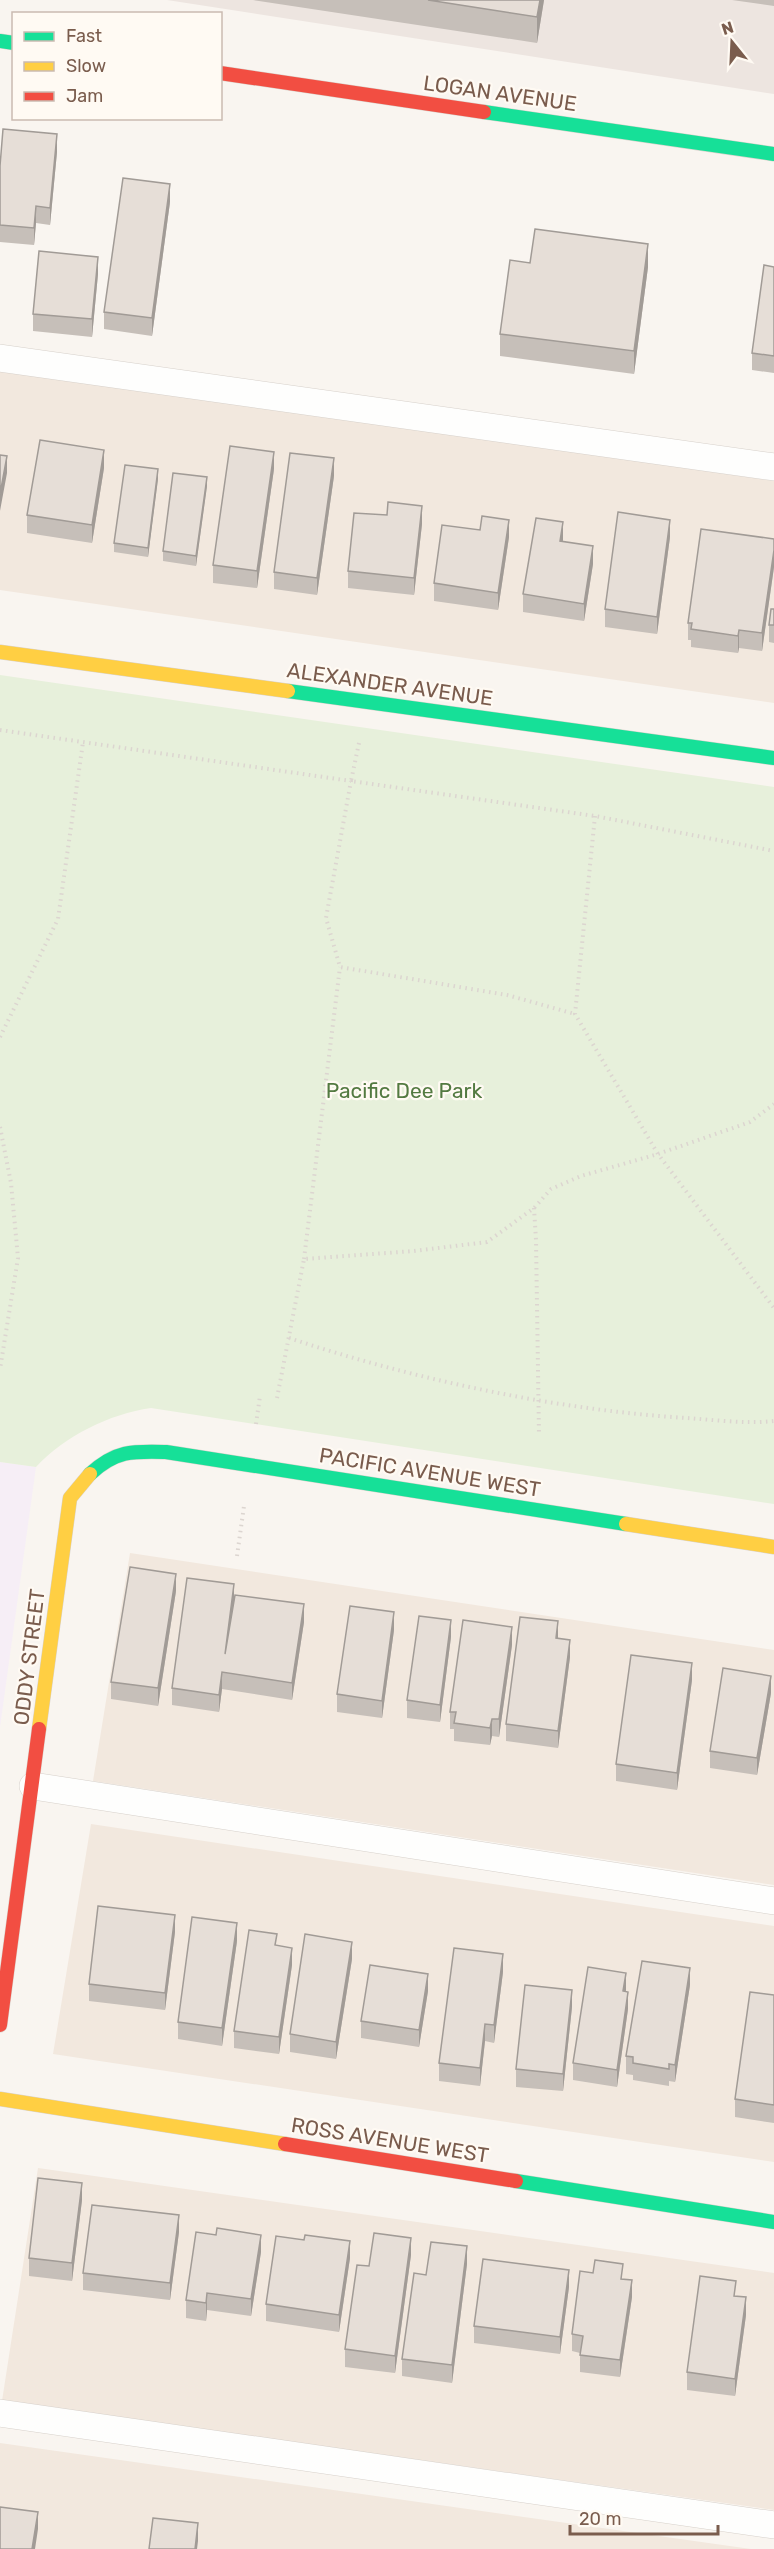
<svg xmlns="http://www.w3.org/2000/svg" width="774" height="2549" font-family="Rubik,sans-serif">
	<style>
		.residential { fill: #f2e8de }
		.industrial { fill: #ede5e0 }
		.education { fill: #f6eef6 }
		.green { fill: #e7f0db }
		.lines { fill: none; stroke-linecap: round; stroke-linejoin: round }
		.lane-casing { stroke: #d7d1cb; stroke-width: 28 }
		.fast-casing { stroke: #d9d2cb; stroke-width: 15 }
		.slow-casing { stroke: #d9d2cb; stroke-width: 15 }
		.jam-casing { stroke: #d9d2cb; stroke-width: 15 }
		.path { stroke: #dcd5d0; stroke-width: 4; stroke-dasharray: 1.5 4.5; stroke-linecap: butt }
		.lane { stroke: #fefefd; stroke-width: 27 }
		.fast { stroke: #16e098; stroke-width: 14 }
		.slow { stroke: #ffcf43; stroke-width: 14 }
		.jam { stroke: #f24e42; stroke-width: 14 }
		.wall { fill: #c6bfb9 }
		.shaded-wall { fill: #a19b96 }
		.building { fill: #e6ded7; stroke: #a19b96; stroke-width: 1.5 }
		.labels { text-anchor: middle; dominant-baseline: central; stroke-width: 4.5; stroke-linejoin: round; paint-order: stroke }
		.street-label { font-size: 21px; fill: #7a5c4d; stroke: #fffaf3 }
		.park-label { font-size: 21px; fill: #537a41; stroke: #fffaf3 }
	</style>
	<rect width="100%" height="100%" fill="#f9f5f0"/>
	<path class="residential" d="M0 368 774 481V703L0 590Z
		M130 1553 774 1650V1885L93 1781Z
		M91 1824 774 1926V2162L53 2054Z
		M38 2168 774 2273V2510L2 2401Z
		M0 2443 751 2549H0Z"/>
	<path class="industrial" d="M167 0H774V94Z"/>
	<path class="education" d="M0 1462 36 1467 0 1727Z"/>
	<path class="green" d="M0 675 774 787V1504L151 1408C109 1414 65 1436 36 1467L0 1462Z"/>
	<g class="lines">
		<g class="lane-casing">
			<path id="lane" d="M0 358 774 467
				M33 1786 774 1901
				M0 2413 774 2525"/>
		</g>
		<g class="fast-casing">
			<path id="fast" d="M0 41 14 43
				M484 112 774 154
				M288 691 774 758
				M90 1474C116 1450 133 1451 166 1452L626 1524
				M516 2181 774 2222"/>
		</g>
		<g class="slow-casing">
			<path id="slow" d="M0 652 288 691
				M626 1524 774 1547
				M39 1729 70 1498 90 1474
				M0 2099 285 2144"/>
		</g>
		<g class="jam-casing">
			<path id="jam" d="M220 73 484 112
				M0 2025 39 1729
				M285 2144 516 2181"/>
		</g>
		<path class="path" d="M0 730 351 781 326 918 340 967 507 995 575 1014
			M359 743 351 781 595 816 774 851
			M595 816 575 1014 658 1154 774 1308
			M0 1037 58 919 83 742
			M0 1127 11 1183 18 1258 0 1369
			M534 1208 536 1240 539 1435
			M304 1259 340 967
			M289 1338C413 1379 556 1410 687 1418 715 1420 746 1424 774 1421
			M277 1398 304 1259 414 1251 487 1242 534 1208 551 1189 581 1176 658 1154 750 1122 774 1104
			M256 1424 260 1396
			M237 1556 244 1506"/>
		<use href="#lane" class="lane"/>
		<use href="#fast" class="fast"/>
		<use href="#slow" class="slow"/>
		<use href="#jam" class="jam"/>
	</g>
	<path class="wall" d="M253 0H544L537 43Z
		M732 0H774V6Z
		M57 152 50 225 36 223 34 245 0 242V166Z
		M170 202 152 336 104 329V312Z
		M530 263 648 267 634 374 500 356V334Z
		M774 267V373L752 370V353Z
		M98 274 92 337 33 331V314Z
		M104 468 92 543 27 533V515Z
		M274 469 257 588 213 583V565Z
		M334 476 317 595 274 589V572Z
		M158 479 148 557 114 552V543Z
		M207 486 196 566 163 561V551Z
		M422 524 414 595 348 588V571Z
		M480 530 509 537 498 610 434 601V583Z
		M670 537 657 634 605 627V609Z
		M774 539V567L762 651 739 648 738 653 691 647V640H688V623Z
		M562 541 593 564 584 621 523 612V594Z
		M774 609V643L769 642V625Z
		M176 1591 158 1706 111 1699V1682Z
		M234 1598 304 1622 292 1700 222 1689 219 1712 172 1705V1688Z
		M394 1630 382 1718 337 1712V1694Z
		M451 1637 440 1722 407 1718V1700Z
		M558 1638 570 1657 558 1748 506 1741V1724Z
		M512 1645 499 1737 492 1736 490 1745 454 1741V1729H450V1712Z
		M692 1680 677 1790 616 1781V1764Z
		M771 1693 757 1775 710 1768V1751Z
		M175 1932 165 2010 89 2001V1984Z
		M237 1941 222 2046 178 2039V2022Z
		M277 1945 292 1965 279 2054 234 2048V2031Z
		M352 1959 336 2059 290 2052V2034Z
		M503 1972 494 2043 485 2041 480 2086 439 2081V2063Z
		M690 1985 675 2082 669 2081V2086L633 2080V2075L626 2074V2056Z
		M428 1991 419 2047 361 2038V2021Z
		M774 1995V2123L735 2117V2099Z
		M572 2007 563 2091 516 2087V2069Z
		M628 2009 617 2087 573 2080V2063Z
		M82 2200 72 2281 29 2276V2258Z
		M179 2232 170 2300 83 2290V2273Z
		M261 2252 251 2316 207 2310 206 2321 186 2318V2300Z
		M411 2255 395 2373 345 2367V2349L369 2266Z
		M350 2258 339 2332 266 2321V2304Z
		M467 2264 452 2383 402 2376V2359L426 2275Z
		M623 2279 632 2297 620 2377 580 2372V2353L572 2351V2334Z
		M569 2287 560 2354 474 2343V2326Z
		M746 2315 735 2396 687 2390V2372Z"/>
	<path class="shaded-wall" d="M540 0H544L537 43V17Z
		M57 134V152L50 225V208Z
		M170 184V202L152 336V318Z
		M36 206V223L34 245V228Z
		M648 244V267L634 374V351Z
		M98 257V274L92 337V319Z
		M104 450V468L92 543V525Z
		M274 452V469L257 588V571Z
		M7 456V473L0 511V494Z
		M334 458V476L317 595V578Z
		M158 469V479L148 557V548Z
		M207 477V486L196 566V556Z
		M422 506V524L414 595V578Z
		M509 520V537L498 610V593Z
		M670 520V537L657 634V617Z
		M563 522V540L560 558V541Z
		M593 546V564L584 621V604Z
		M774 550V567L762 651V633Z
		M739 630V648L738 653V636Z
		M176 1574V1591L158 1706V1688Z
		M234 1584V1602L225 1654Z
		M304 1604V1622L292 1700V1683Z
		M394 1612V1630L382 1718V1701Z
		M451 1620V1637L440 1722V1705Z
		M558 1621V1638H556Z
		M512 1627V1645L499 1737V1719Z
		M570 1640V1657L558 1748V1731Z
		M692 1663V1680L677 1790V1773Z
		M222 1672V1689L219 1712V1695Z
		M771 1676V1693L757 1775V1758Z
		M492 1719V1736L490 1745V1728Z
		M175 1915V1932L165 2010V1993Z
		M237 1923V1941L222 2046V2028Z
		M352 1942V1959L336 2059V2042Z
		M292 1948V1965L279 2054V2037Z
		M503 1954V1972L494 2043V2025Z
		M690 1968V1985L675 2082V2065Z
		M626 1973V1990L623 2008V1991Z
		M428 1974V1991L419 2047V2030Z
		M572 1990V2007L563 2091V2074Z
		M628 1992V2009L617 2087V2070Z
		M485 2024V2041L480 2086V2068Z
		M82 2183V2200L72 2281V2263Z
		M179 2215V2232L170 2300V2283Z
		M261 2235V2252L251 2316V2299Z
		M411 2238V2255L395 2373V2356Z
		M350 2241V2258L339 2332V2315Z
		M467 2246V2264L452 2383V2365Z
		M569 2270V2287L560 2354V2337Z
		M632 2280V2297L620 2377V2360Z
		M207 2293V2310L206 2321V2303Z
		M746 2297V2315L735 2396V2379Z
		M38 2512V2529L35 2549H32Z
		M198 2523V2541L197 2549H195Z"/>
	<path class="building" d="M428 0H540L537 17Z
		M3 129 57 134 50 208 36 206 34 228 0 225V166Z
		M123 178 170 184 152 318 104 312Z
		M535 229 648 244 634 351 500 334 510 260 530 263Z
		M39 251 98 257 92 319 33 314Z
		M764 265 774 267V356L752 353Z
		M40 440 104 450 92 525 27 515Z
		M230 446 274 452 257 571 213 565Z
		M290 453 334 458 317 578 274 572Z
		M0 455 7 456 0 494Z
		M125 465 158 469 148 548 114 543Z
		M173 473 207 477 196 556 163 551Z
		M388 502 422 506 414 578 348 571 354 513 387 515Z
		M618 512 670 520 657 617 605 609Z
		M482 516 509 520 498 593 434 583 442 525 480 530Z
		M536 518 563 522 560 541 593 546 584 604 523 594Z
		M701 529 774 539V550L762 633 739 630 738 636 691 629 692 623H688Z
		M771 609H774V625H769Z
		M130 1567 176 1574 158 1688 111 1682Z
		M187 1578 234 1584 225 1654 235 1595 304 1604 292 1683 222 1672 219 1695 172 1688Z
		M350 1606 394 1612 382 1701 337 1694Z
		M419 1616 451 1620 440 1705 407 1700Z
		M520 1617 558 1621 556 1638 570 1640 558 1731 506 1724Z
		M463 1620 512 1627 499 1719H492L490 1728 454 1723 456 1712H450Z
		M631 1655 692 1663 677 1773 616 1764Z
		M723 1668 771 1676 757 1758 710 1751Z
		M98 1906 175 1915 165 1993 89 1984Z
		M192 1917 237 1923 222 2028 178 2022Z
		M249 1930 277 1934 275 1945 292 1948 279 2037 234 2031Z
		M305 1934 352 1942 336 2042 290 2034Z
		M454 1948 503 1954 494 2025 485 2024 480 2068 439 2063Z
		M642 1961 690 1968 675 2065 669 2064V2069L633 2063V2057L626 2056Z
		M370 1965 428 1974 419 2030 361 2021Z
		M588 1967 626 1973 623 1991 628 1992 617 2070 573 2063Z
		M525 1985 572 1990 563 2074 516 2069Z
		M750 1992 774 1995V2105L735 2099Z
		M38 2178 82 2183 72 2263 29 2258Z
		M92 2205 179 2215 170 2283 83 2273Z
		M217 2228 261 2235 251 2299 207 2293 206 2303 186 2300 196 2232 216 2235Z
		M374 2233 411 2238 395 2356 345 2349 357 2265 369 2266Z
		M305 2235 350 2241 339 2315 266 2304 276 2236 304 2240Z
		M431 2242 467 2246 452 2365 402 2359 414 2273 426 2275Z
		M483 2259 569 2270 560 2337 474 2326Z
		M595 2260 623 2264 621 2279 632 2280 620 2360 580 2355 583 2336 572 2334 580 2271 593 2273Z
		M700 2276 736 2281 734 2296 746 2297 735 2379 687 2372Z
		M0 2507 38 2512 32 2549H0Z
		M153 2518 198 2523 195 2549H149Z"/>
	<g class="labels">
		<g class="street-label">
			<text transform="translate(500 93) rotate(8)">LOGAN AVENUE</text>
			<text transform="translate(390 684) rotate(8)">ALEXANDER AVENUE</text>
			<text transform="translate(430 1472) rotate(9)">PACIFIC AVENUE WEST</text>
			<text transform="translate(29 1657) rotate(-83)">ODDY STREET</text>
			<text transform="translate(390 2140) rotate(9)">ROSS AVENUE WEST</text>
		</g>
		<g class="park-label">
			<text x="404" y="1090">Pacific Dee Park</text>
		</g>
	</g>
	<rect x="12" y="12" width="210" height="108" fill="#fffaf3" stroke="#cabbb1" stroke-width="1.5"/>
	<rect x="24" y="32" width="30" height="9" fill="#16e098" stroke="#cabbb1" stroke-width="1.5"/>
	<text x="66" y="42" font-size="18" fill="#7a5c4d">Fast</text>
	<rect x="24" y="62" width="30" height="9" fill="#ffcf43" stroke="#cabbb1" stroke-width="1.5"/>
	<text x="66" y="72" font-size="18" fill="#7a5c4d">Slow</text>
	<rect x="24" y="92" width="30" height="9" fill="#f24e42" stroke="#cabbb1" stroke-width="1.5"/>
	<text x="66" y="102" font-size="18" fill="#7a5c4d">Jam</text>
	<g transform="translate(732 42) rotate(342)" stroke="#fffaf3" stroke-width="4.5" paint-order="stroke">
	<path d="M0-4.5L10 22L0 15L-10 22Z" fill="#7a5c4d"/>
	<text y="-9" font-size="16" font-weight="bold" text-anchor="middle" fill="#7a5c4d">N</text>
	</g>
	<path d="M570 2525v9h148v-9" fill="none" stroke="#7a5c4d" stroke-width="3"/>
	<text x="579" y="2525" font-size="18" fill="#7a5c4d" stroke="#fffaf3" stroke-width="4.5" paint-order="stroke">20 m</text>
</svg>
